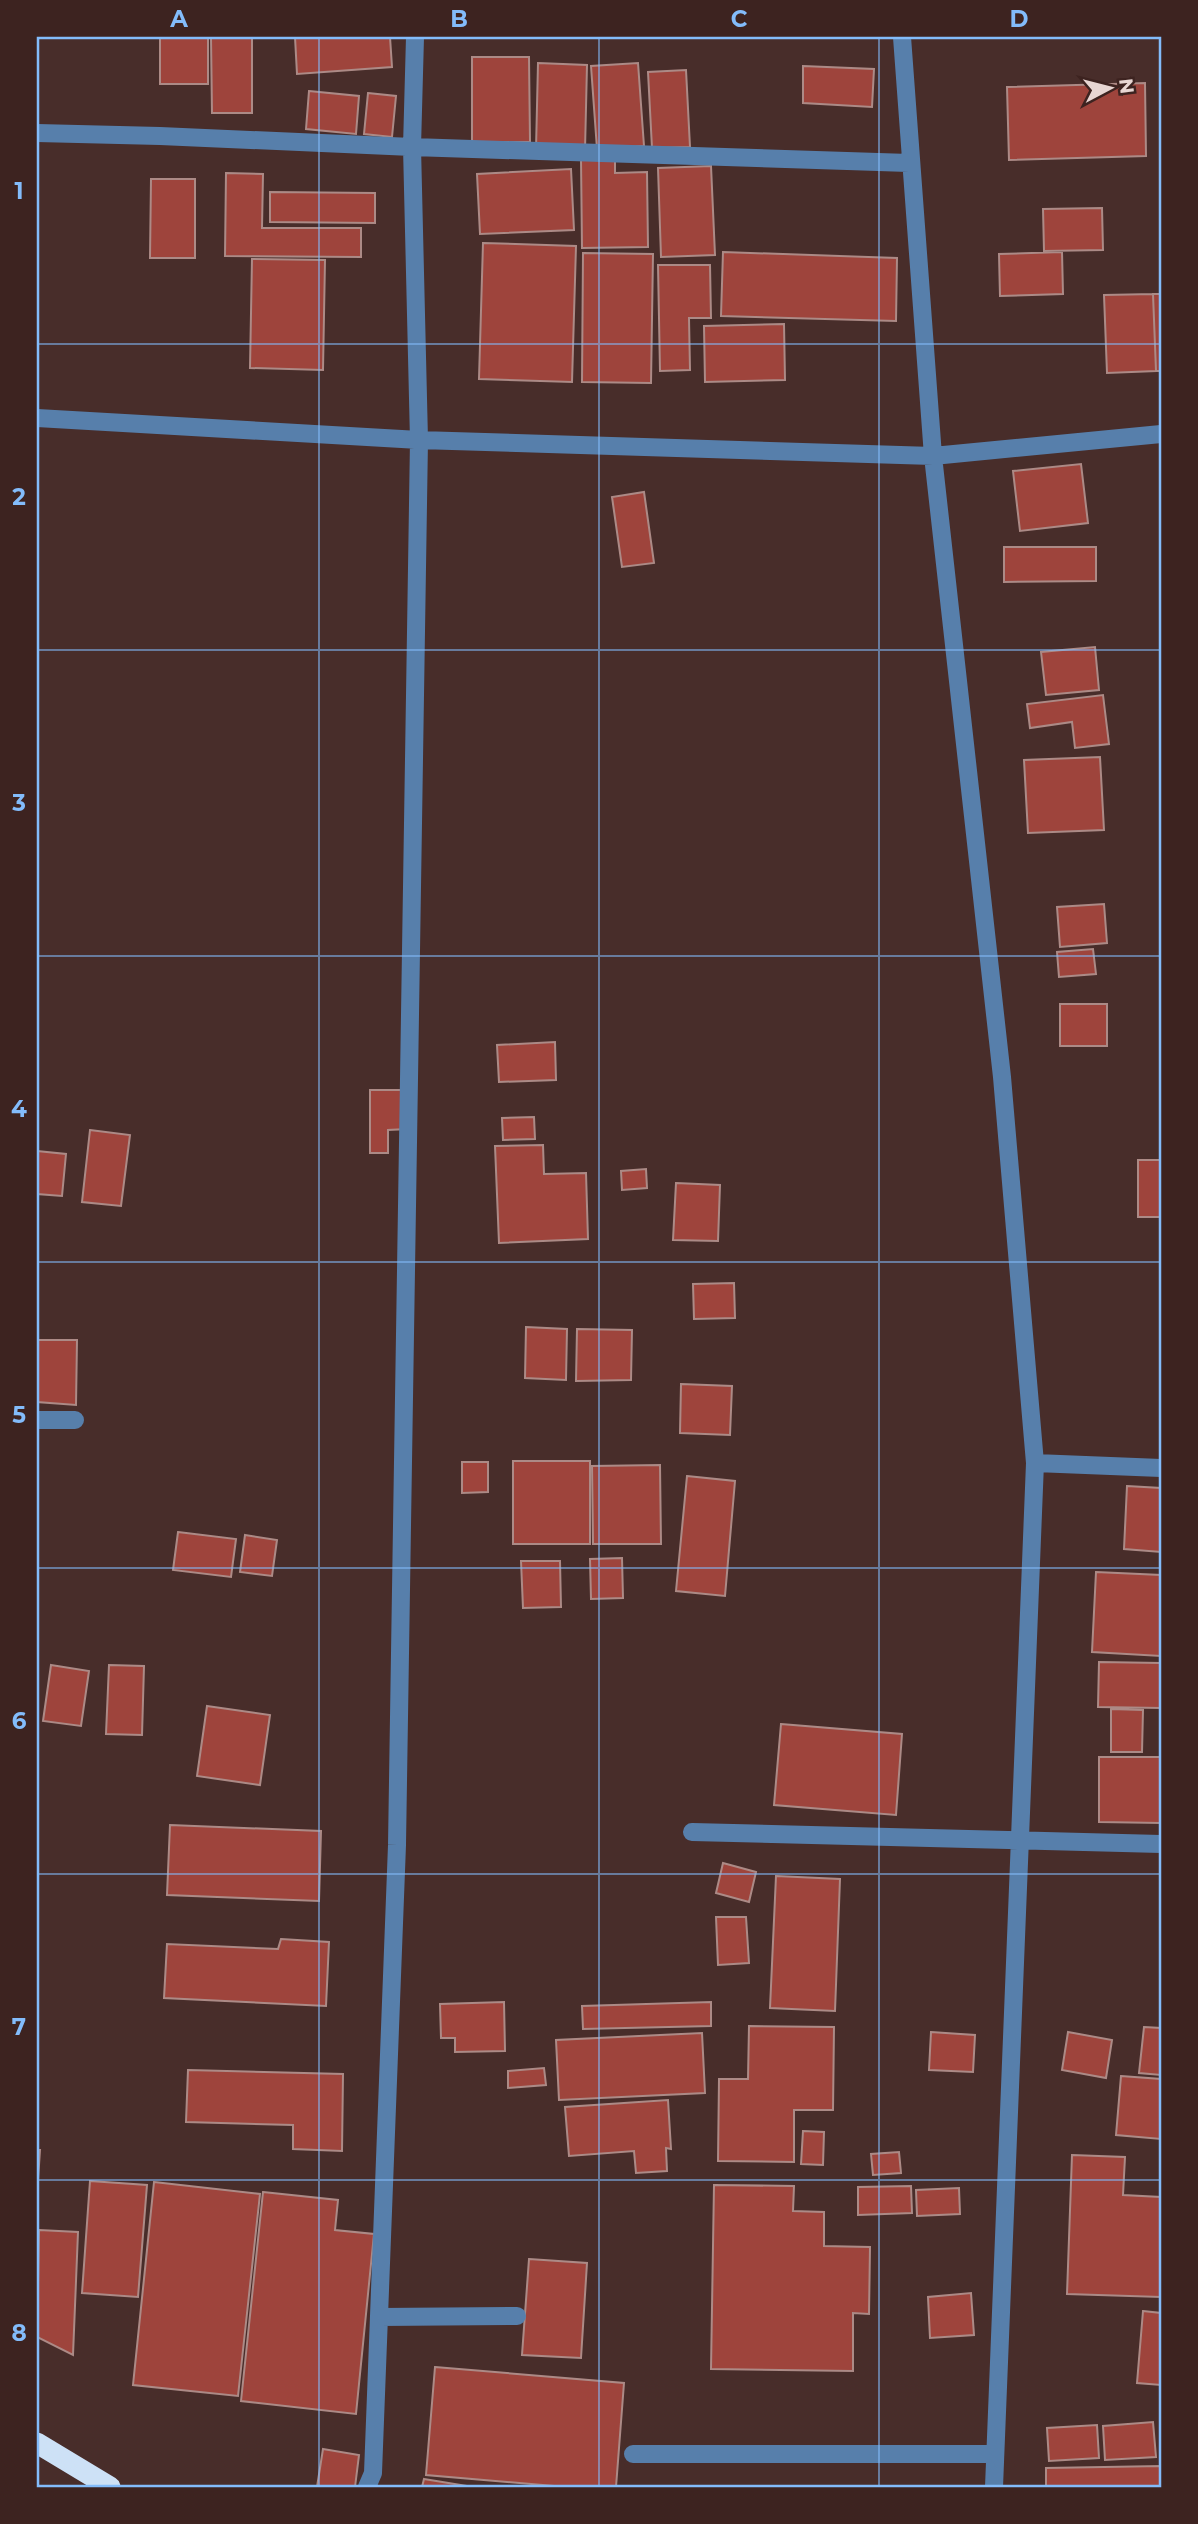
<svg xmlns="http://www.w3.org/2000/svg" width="1198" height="2524" font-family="Montserrat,sans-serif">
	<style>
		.building { fill: #9e443c; stroke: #ac8a86; stroke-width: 2 }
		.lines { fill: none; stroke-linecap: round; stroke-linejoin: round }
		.minor { stroke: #577fab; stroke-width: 18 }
		.highway { stroke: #cde1f6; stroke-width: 21 }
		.grid { fill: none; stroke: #83bcfb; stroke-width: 2; stroke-opacity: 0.55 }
		.neatline { fill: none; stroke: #83bcfb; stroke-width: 2.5 }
		.grid-label { font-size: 23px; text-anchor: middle; font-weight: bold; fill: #83bcfb }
	</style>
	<rect width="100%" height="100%" fill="#482d2a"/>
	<path class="building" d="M160 37H208V84H160Z
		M211 37H252V113H212Z
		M295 37H390L392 67 297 74Z
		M472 57H529L530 142H472Z
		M538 63 587 65 585 150 536 149Z
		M638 63 644 146 597 149 591 66Z
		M803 66 874 69 872 107 803 103Z
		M686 70 690 147 652 148 648 72Z
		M1145 83 1146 156 1009 160 1007 87Z
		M309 91 359 96 356 134 306 129Z
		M368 93 396 96 392 137 364 134Z
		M581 159H615V173L647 172 648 247 582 248Z
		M711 166 715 255 661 257 658 168Z
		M571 169 574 230 480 234 477 174Z
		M226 173 263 174 262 228H361V257L225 256Z
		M151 179H195V258H150Z
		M270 192 375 193V223L270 222Z
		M1102 208 1103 250 1044 251 1043 209Z
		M483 243 576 246 572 382 479 379Z
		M723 252 897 258 896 321 721 316Z
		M1062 252 1063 294 1000 296 999 254Z
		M583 253 653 254 651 383 582 382Z
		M252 259 325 260 323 370 250 368Z
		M658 265H710L711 318H689L690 370 660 371Z
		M1153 294 1156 371 1107 373 1104 295Z
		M1153 294H1161V371H1156Z
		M784 324 785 380 705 382 704 326Z
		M1081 464 1088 523 1020 531 1013 471Z
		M644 492 654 563 622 567 612 497Z
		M1004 547H1096V581L1004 582Z
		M1095 647 1099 690 1046 695 1041 652Z
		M1103 695 1109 744 1075 748 1072 722 1030 728 1027 704Z
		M1100 757 1104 830 1028 833 1024 760Z
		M1104 904 1107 943 1060 947 1057 907Z
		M1093 949 1096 974 1059 977 1057 952Z
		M1060 1004H1107V1046H1060Z
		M555 1042 556 1080 499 1082 497 1045Z
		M370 1090H408V1129L388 1130V1153H370Z
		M534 1117 535 1139 503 1140 502 1118Z
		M90 1130 130 1135 121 1206 82 1202Z
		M543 1145 544 1174 586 1173 588 1239 499 1243 495 1146Z
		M37 1151 66 1154 62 1196 37 1194Z
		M1138 1160H1161V1217H1138Z
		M646 1169 647 1188 622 1190 621 1171Z
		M676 1183 720 1185 718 1241 673 1240Z
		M734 1283 735 1318 694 1319 693 1284Z
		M526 1327 567 1329 566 1380 525 1378Z
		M577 1329 632 1330 631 1380 576 1381Z
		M38 1340H77L76 1405 37 1402Z
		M681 1384 732 1386 730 1435 680 1433Z
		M513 1461H590V1544H513Z
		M462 1462H488V1492L462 1493Z
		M660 1465 661 1544H593L592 1466Z
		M687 1476 735 1481 725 1596 676 1591Z
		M1127 1486 1161 1488V1552L1124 1549Z
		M178 1532 236 1539 231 1577 173 1570Z
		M245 1535 277 1540 272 1576 240 1572Z
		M622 1558 623 1598 591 1599 590 1559Z
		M521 1561H560L561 1607 523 1608Z
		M1096 1572 1161 1575V1656L1092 1652Z
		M1099 1662 1161 1663V1708L1098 1707Z
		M51 1665 89 1671 81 1726 43 1721Z
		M109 1665 144 1666 142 1735 106 1734Z
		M207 1706 270 1715 260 1785 197 1776Z
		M1111 1709 1143 1710 1142 1752H1111Z
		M781 1724 902 1734 896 1815 774 1805Z
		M1099 1757H1161V1823L1099 1822Z
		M170 1825 321 1831 319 1901 167 1895Z
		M723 1863 756 1872 749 1902 716 1893Z
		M776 1876 840 1879 835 2011 770 2008Z
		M716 1917H746L749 1963 718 1965Z
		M281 1939 329 1942 326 2006 164 1998 167 1944 278 1949Z
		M504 2002 505 2051 455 2052V2038H441L440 2004Z
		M711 2002V2026L583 2029 582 2006Z
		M749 2026 834 2027 833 2110H794V2162L718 2161 719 2079H748Z
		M1144 2027 1161 2028V2075L1139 2073Z
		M931 2032 975 2035 973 2072 929 2070Z
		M1068 2032 1112 2040 1106 2078 1062 2070Z
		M702 2033 705 2093 559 2100 556 2040Z
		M544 2068 546 2085 508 2088V2071Z
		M188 2070 343 2074 342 2151 293 2149V2125L186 2122Z
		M1121 2076 1161 2079V2139L1116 2135Z
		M668 2100 671 2149 666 2148 667 2171 636 2173 634 2151 569 2156 565 2107Z
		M803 2131 824 2132 823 2165 801 2164Z
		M37 2150H40L37 2195Z
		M899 2152 901 2173 873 2175 871 2154Z
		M1072 2155 1125 2157 1123 2195 1161 2197V2297L1067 2294Z
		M90 2181 147 2185 138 2297 82 2293Z
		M154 2182 260 2194 238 2396 133 2385Z
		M714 2185 794 2186 793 2211 824 2212V2246L870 2247 869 2314 853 2313V2371L711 2369Z
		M911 2186 912 2213 858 2215V2187Z
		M959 2188 960 2214 917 2216 916 2190Z
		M263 2192 338 2200 335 2230 374 2234 356 2414 241 2401Z
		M39 2230 78 2232 73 2355 37 2337Z
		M529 2259 587 2263 581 2358 522 2355Z
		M971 2293 974 2335 930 2338 928 2297Z
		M1143 2311 1161 2313V2385L1137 2383Z
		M435 2367 624 2383 616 2487H566L426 2475Z
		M1153 2422 1156 2457 1105 2460 1103 2426Z
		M1097 2425 1099 2458 1049 2461 1047 2428Z
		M323 2449 359 2455 355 2487H317Z
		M1161 2466V2487H1046V2468Z
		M424 2479 473 2487H422Z"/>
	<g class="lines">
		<path class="minor" d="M902 37 933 456 1002 1077 1035 1463 994 2487
			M37 133 160 136 412 147 909 163
			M37 418 419 440 933 456 1161 434
			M37 1420H75
			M1035 1463 1161 1468
			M692 1832 1161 1844
			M379 2317 517 2316
			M633 2454H995
			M367 2487 373 2473 397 1845 419 440 412 147 415 37"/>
		<path class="highway" d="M37 2443 110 2487"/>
	</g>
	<path class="grid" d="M319 37V2487M599 37V2487M879 37V2487M37 344H1161M37 650H1161M37 956H1161M37 1262H1161M37 1568H1161M37 1874H1161M37 2180H1161"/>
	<rect width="1198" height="2524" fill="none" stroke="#3d2320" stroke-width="77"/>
	<g transform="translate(1110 88) rotate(83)" stroke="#3d2320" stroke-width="5" paint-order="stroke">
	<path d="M0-5L12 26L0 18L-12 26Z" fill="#e8d6d3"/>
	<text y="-10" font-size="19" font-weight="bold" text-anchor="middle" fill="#e8d6d3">N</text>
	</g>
	<rect x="38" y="38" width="1122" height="2448" class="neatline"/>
	<g class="grid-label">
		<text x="179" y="27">A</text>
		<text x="459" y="27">B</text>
		<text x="739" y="27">C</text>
		<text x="1019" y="27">D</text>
		<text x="19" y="199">1</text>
		<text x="19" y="505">2</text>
		<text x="19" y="811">3</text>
		<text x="19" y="1117">4</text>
		<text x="19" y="1423">5</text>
		<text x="19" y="1729">6</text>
		<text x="19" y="2035">7</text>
		<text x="19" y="2341">8</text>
	</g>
</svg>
